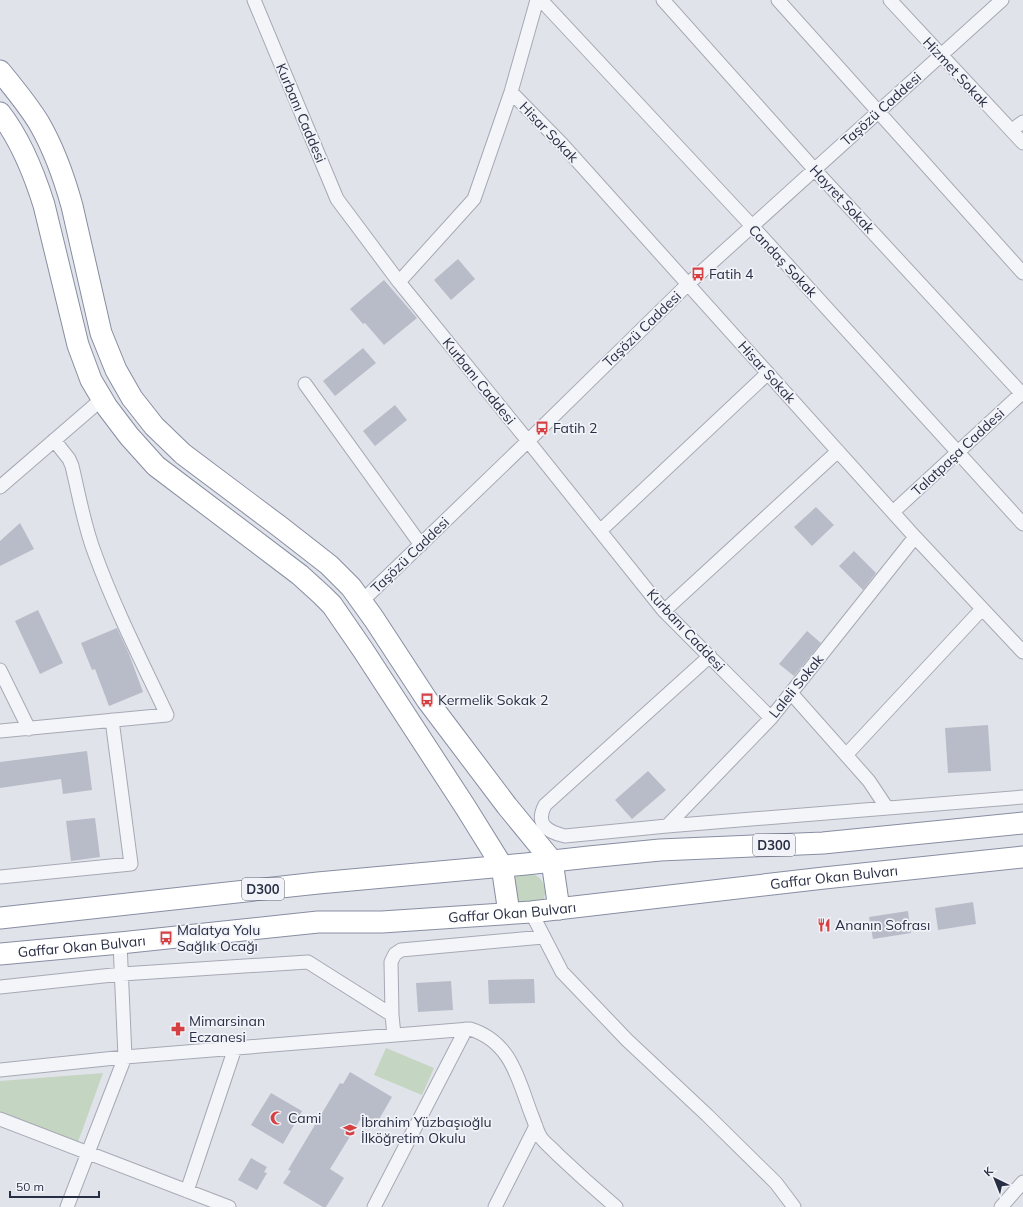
<svg xmlns="http://www.w3.org/2000/svg" width="1023" height="1207" font-family="Mulish,sans-serif">
	<style>
		.green { fill: #c4d5c2 }
		.building { fill: #b8bcc8 }
		.lines { fill: none; stroke-linecap: round; stroke-linejoin: round }
		.minor-casing { stroke: #a6a9b5; stroke-width: 15 }
		.trunk-casing { stroke: #878ea2; stroke-width: 23 }
		.minor { stroke: #f4f5f8; stroke-width: 13 }
		.trunk { stroke: #fff; stroke-width: 21 }
		.labels { text-anchor: middle; dominant-baseline: central; stroke-width: 3.5; stroke-linejoin: round; paint-order: stroke }
		.shield { fill: #f1f3f8; stroke: #646979; stroke-width: 1 }
		.shield-label { font-size: 13px; font-weight: bold; fill: #282e43 }
		.street-label { font-size: 14px; fill: #282e43; stroke: #f1f3f8 }
		.poi-label { font-size: 14px; fill: #282e43; stroke: #f1f3f8; text-anchor: start }
	</style>
	<rect width="100%" height="100%" fill="#e1e3ea"/>
	<path class="green" d="M530 873C544 877 549 890 542 903L519 907 514 878 520 874Z
		M386 1048 434 1068 422 1095 374 1075Z
		M103 1073 78 1142 0 1112V1081Z"/>
	<path class="building" d="M458 259 475 279 451 300 434 280Z
		M384 280 417 318 384 345 365 323 363 324 350 309Z
		M363 348 376 363 335 396 323 381Z
		M395 405 407 420 375 446 363 431Z
		M816 507 834 525 812 546 794 527Z
		M20 523 34 549 0 566V541Z
		M854 551 876 573 863 590 839 566Z
		M38 610 63 663 40 674 15 621Z
		M117 628 129 654 143 692 109 706 95 669 92 670 81 643Z
		M807 631 821 643 794 676 779 664Z
		M988 725 991 771 948 773 945 728Z
		M87 751 92 790 63 794 61 779 0 788V762Z
		M648 771 666 790 632 819 615 800Z
		M95 818 100 857 71 861 66 821Z
		M973 902 976 924 938 930 935 908Z
		M908 911 911 933 873 939 869 917Z
		M534 979 535 1003 489 1004 488 980Z
		M451 981 453 1010 418 1012 416 983Z
		M350 1072 392 1097 374 1128 360 1120 330 1169 344 1178 326 1207H323L283 1183 291 1171 288 1170 340 1083 343 1084Z
		M271 1093 302 1111 283 1144 251 1125Z
		M251 1158 267 1167 264 1172 267 1173 257 1190 238 1180Z"/>
	<g class="lines">
		<g class="minor-casing">
			<path id="minor" d="M254 0 337 199 399 282 528 441 664 611 771 718
				M541 0 752 226 1023 524
				M663 0 814 169 1023 395
				M778 0 1023 273
				M890 0 1023 143
				M511 92 562 144 915 537 1023 652
				M1012 130 1023 122
				M399 282 474 199 511 92 537 0
				M305 384 421 545
				M0 487 102 399
				M893 512 1023 392
				M600 531 768 373
				M362 601 528 441 688 284 1002 0
				M664 611 838 451
				M710 656 545 805C535 824 547 832 565 836L667 826 1023 797
				M0 670 29 729
				M791 693 869 781 887 808
				M0 731 167 715C142 662 115 609 95 554 84 526 79 495 72 466L69 459 54 440
				M846 755 982 609
				M667 826 771 718 915 537
				M0 877 131 864 112 720
				M531 912 562 972 627 1040 707 1115 776 1183 794 1207
				M0 987 122 974 308 962 392 1015
				M394 1035 392 1015 391 962 395 954 401 950 543 937
				M0 1070 125 1057 470 1029C512 1042 518 1080 532 1116 535 1123 537 1131 540 1136 544 1143 552 1148 557 1154 576 1172 596 1190 616 1207
				M0 1119 229 1207
				M187 1191 235 1048
				M67 1207 125 1057 120 943
				M374 1207 466 1029
				M495 1207 536 1126
				M1001 1207 1023 1182"/>
		</g>
		<g class="trunk-casing">
			<g id="trunk">
				<path d="M0 71C14 88 28 105 39 123 54 149 64 177 72 206L101 333 116 370 132 398 154 426 183 454 279 526 329 565 351 587 374 619 427 700 507 806 552 861 559 909"/>
				<path d="M0 113C21 140 34 173 44 205L78 345 91 380 107 407 129 436 156 466 300 575 322 595 332 605 363 650 466 808 502 866 509 913"/>
				<path d="M0 918 318 883 526 864 589 857 660 850 823 843 1023 823"/>
				<path id="s1" d="M0 954 120 943 318 922H382L531 912 824 878 1023 857"/>
			</g>
		</g>
		<use href="#minor" class="minor"/>
		<use href="#trunk" class="trunk"/>
	</g>
	<defs>
		<g id="bus-bare" transform="scale(1.08)"><path d="M-5-6H5V4H4V6H2V4H-2V6H-4V4H-5ZM-3.5-4V0h7V-4ZM-3.5 1.2v1.5H-2V1.2ZM2 1.2v1.5H3.5V1.2Z" fill="#d54042" stroke="#f1f3f8" stroke-width="2.5" paint-order="stroke"/></g>
		<g id="restaurant-bare" transform="scale(1.08)"><path d="M-5-6h1v4h1v-4h1v4h1v-4h1v5L-1.5 .5V6h-2V.5L-5-1ZM5-6V6H3V1.5H1.5Q1.5-4 5-6Z" fill="#d54042" stroke="#f1f3f8" stroke-width="2.5" paint-order="stroke"/></g>
		<g id="pharmacy-bare" transform="scale(1.08)"><path d="M-2-6h4v4h4v4h-4v4h-4v-4h-4v-4h4Z" fill="#d54042" stroke="#f1f3f8" stroke-width="2.5" paint-order="stroke"/></g>
		<g id="mosque-bare" transform="scale(1.08)"><path d="M3.5-4.9A6 6 0 1 0 3.5 4.9A5 5 0 1 1 3.5-4.9Z" fill="#d54042" stroke="#f1f3f8" stroke-width="2.5" paint-order="stroke"/></g>
		<g id="school-bare" transform="scale(1.08)"><path d="M0-5L7-2L0 1L-7-2ZM-4 1L0 2.5L4 1V4Q0 6-4 4Z" fill="#d54042" stroke="#f1f3f8" stroke-width="2.5" paint-order="stroke"/></g>
	</defs>
	<g fill-rule="evenodd">
		<use href="#bus-bare" x="698" y="274"/>
		<use href="#bus-bare" x="542" y="428"/>
		<use href="#bus-bare" x="427" y="700"/>
		<use href="#restaurant-bare" x="824" y="925"/>
		<use href="#bus-bare" x="166" y="938"/>
		<use href="#pharmacy-bare" x="178" y="1029"/>
		<use href="#mosque-bare" x="277" y="1118"/>
		<use href="#school-bare" x="350" y="1130"/>
	</g>
	<g class="labels">
		<g class="shield">
			<rect x="753" y="834" width="42" height="22" rx="3"/>
			<rect x="242" y="878" width="42" height="22" rx="3"/>
		</g>
		<g class="shield-label">
			<text x="774" y="845">D300</text>
			<text x="263" y="889">D300</text>
		</g>
		<g class="street-label">
			<text transform="translate(956 72) rotate(47)">Hizmet Sokak</text>
			<text transform="translate(881 109) rotate(-42)">Taşözü Caddesi</text>
			<text transform="translate(301 113) rotate(67)">Kurbanı Caddesi</text>
			<text transform="translate(549 132) rotate(46)">Hisar Sokak</text>
			<text transform="translate(842 199) rotate(47)">Hayret Sokak</text>
			<text transform="translate(783 261) rotate(47)">Candaş Sokak</text>
			<text transform="translate(642 329) rotate(-44)">Taşözü Caddesi</text>
			<text transform="translate(767 372) rotate(48)">Hisar Sokak</text>
			<text transform="translate(479 381) rotate(51)">Kurbanı Caddesi</text>
			<text transform="translate(958 452) rotate(-43)">Talatpaşa Caddesi</text>
			<text transform="translate(410 555) rotate(-44)">Taşözü Caddesi</text>
			<text transform="translate(686 630) rotate(47)">Kurbanı Caddesi</text>
			<text transform="translate(796 686) rotate(-51)">Laleli Sokak</text>
			<text stroke="none"><textPath href="#s1" startOffset="838">Gaffar Okan Bulvarı</textPath></text>
			<text stroke="none"><textPath href="#s1" startOffset="514">Gaffar Okan Bulvarı</textPath></text>
			<text stroke="none"><textPath href="#s1" startOffset="82">Gaffar Okan Bulvarı</textPath></text>
		</g>
		<g class="poi-label">
			<text x="709" y="274">Fatih 4</text>
			<text x="553" y="428">Fatih 2</text>
			<text x="438" y="700">Kermelik Sokak 2</text>
			<text x="835" y="925">Ananın Sofrası</text>
			<text x="177" y="930">Malatya Yolu<tspan x="177" dy="16">Sağlık Ocağı</tspan></text>
			<text x="189" y="1021">Mimarsinan<tspan x="189" dy="16">Eczanesi</tspan></text>
			<text x="288" y="1118">Cami</text>
			<text x="361" y="1122">İbrahim Yüzbaşıoğlu<tspan x="361" dy="16">İlköğretim Okulu</tspan></text>
		</g>
	</g>
	<g transform="translate(995 1179) rotate(317)" stroke="#f1f3f8" stroke-width="3" paint-order="stroke">
	<path d="M0-3L7 15L0 10L-7 15Z" fill="#282e43"/>
	<text y="-6" font-size="11" font-weight="bold" text-anchor="middle" fill="#282e43">K</text>
	</g>
	<path d="M10 1191v6h89v-6" fill="none" stroke="#282e43" stroke-width="2"/>
	<text x="16" y="1191" font-size="12" fill="#282e43" stroke="#f1f3f8" stroke-width="3" paint-order="stroke">50 m</text>
</svg>
